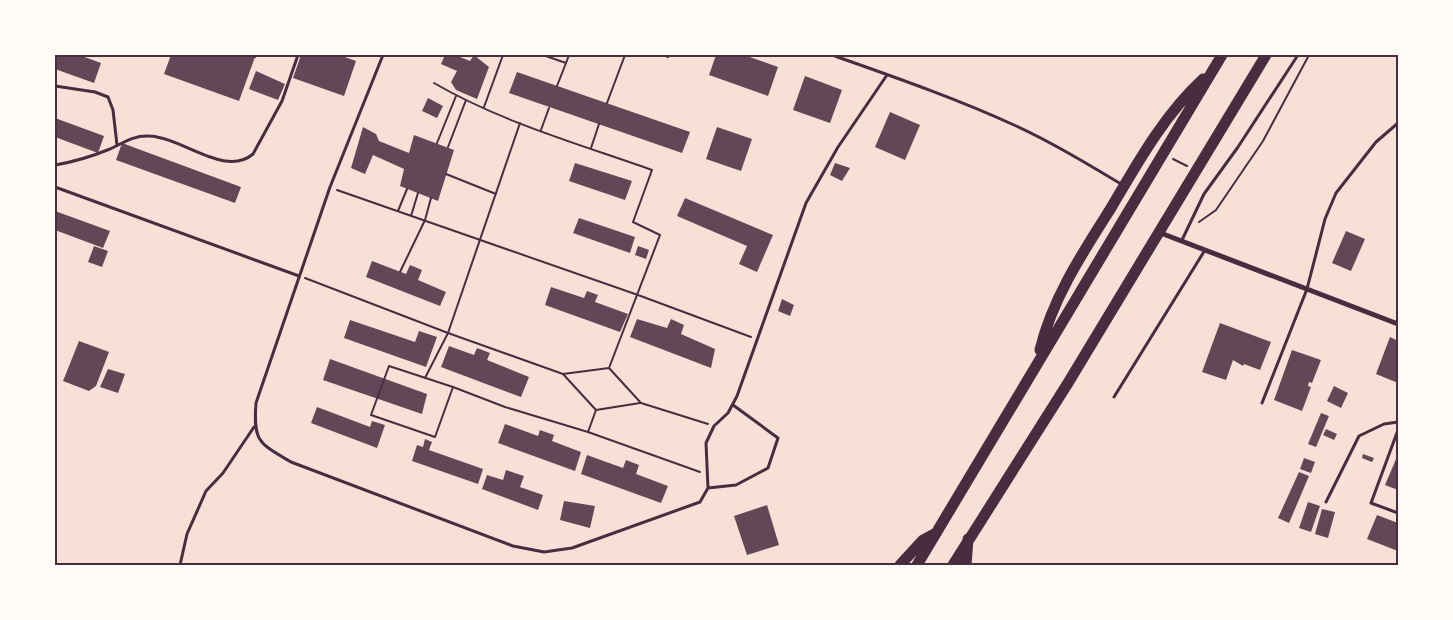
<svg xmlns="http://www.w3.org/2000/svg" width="1453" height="620" font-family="'Asap Condensed',sans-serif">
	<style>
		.building { fill: #644757 }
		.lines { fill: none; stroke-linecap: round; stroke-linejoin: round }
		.path { stroke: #4a2c40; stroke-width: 2 }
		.service { stroke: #4a2c40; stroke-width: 3 }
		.minor { stroke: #4a2c40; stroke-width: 5 }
		.trunk { stroke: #4a2c40; stroke-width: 11 }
		.neatline { fill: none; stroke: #4a2c40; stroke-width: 2 }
	</style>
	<rect width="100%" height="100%" fill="#f7e1d7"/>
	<path class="building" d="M55 55H79L101 63 94 83 55 69Z
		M171 55H251L255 57 239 101 164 74Z
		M301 55H339L356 61 344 96 293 78Z
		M445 55H455L470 61 474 55 489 67 477 99 456 90 451 82 457 71 441 64Z
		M716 55H744L778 67 768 96 709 75Z
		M256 71 285 84 278 100 249 89Z
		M517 72 690 132 682 153 509 93Z
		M805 76 842 90 830 123 793 110Z
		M428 98 443 106 437 118 422 111Z
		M890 112 920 125 905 160 875 147Z
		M55 118 104 136 98 153 55 137Z
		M363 127 376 134 379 141 409 153 414 135 454 150 438 201 400 186 404 169 373 155 365 174 351 168Z
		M717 127 752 139 741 171 706 159Z
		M122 143 241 187 235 203 116 160Z
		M575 163 632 181 625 200 569 181Z
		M835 163 850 168 842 181 830 175Z
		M685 198 773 235 757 272 739 264 747 246 677 216Z
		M55 211 110 231 103 248 55 230Z
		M579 218 635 237 630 253 573 233Z
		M1346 231 1365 239 1351 271 1332 263Z
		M94 246 108 251 102 267 88 262Z
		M638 246 649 250 646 259 635 255Z
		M372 261 406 274 410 265 422 270 418 280 446 292 440 306 366 277Z
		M551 287 584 298 587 291 598 295 595 302 628 314 620 332 545 305Z
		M782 299 794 305 790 316 778 311Z
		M637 319 667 328 671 319 684 325 681 334 715 349 711 368 630 337Z
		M350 320 415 342 419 331 437 337 426 367 344 338Z
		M1220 323 1271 342 1260 370 1244 364 1243 366 1233 360 1226 380 1202 372Z
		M1390 337 1398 341V383L1376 374Z
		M79 341 109 352 96 386 89 391 63 381Z
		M449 346 474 355 477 348 490 353 487 360 529 377 521 397 441 367Z
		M1292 350 1321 360 1312 383 1309 382 1308 386 1311 387 1302 411 1274 400Z
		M330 359 427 394 422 414 323 380Z
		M108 369 125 374 118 393 100 387Z
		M1334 386 1348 393 1341 408 1327 401Z
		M317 407 370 427 372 421 385 425 377 448 311 423Z
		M1321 413 1329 416 1316 447 1308 444Z
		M505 424 538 436 540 430 554 435 552 441 581 452 575 471 498 443Z
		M1326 429 1337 434 1334 440 1323 435Z
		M425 439 432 442 429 450 483 469 478 484 412 461 417 445 423 447Z
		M1363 454 1374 458 1372 462 1362 458Z
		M587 455 623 468 626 460 639 465 636 474 668 486 661 503 581 474Z
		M1304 458 1315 462 1311 473 1300 469Z
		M1396 459 1398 460V490L1385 485Z
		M506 470 524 476 520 487 543 495 538 510 482 489 487 475 503 480Z
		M1299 472 1309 476 1289 523 1278 518Z
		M564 501 595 506 590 528 560 520Z
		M1308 502 1320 506 1311 532 1299 528Z
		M767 505 779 545 747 555 734 516Z
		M1322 509 1335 512 1328 538 1315 534Z
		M1377 515 1398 523V551L1367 539Z"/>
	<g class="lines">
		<path class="path" d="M543 55 566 63 569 55
			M664 55 668 57
			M255 57 256 55
			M434 83C501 122 579 144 652 170L633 222 660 235 609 368
			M557 86 566 63
			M607 103 625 55
			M484 107 503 55
			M541 130 549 108
			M437 143 456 96
			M448 147 466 100
			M591 148 599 124
			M1173 159 1187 166
			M446 174 496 194
			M337 190 638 295 751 337
			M398 211 407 189
			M411 216 418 193
			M1199 222 1216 210 1263 141 1309 55
			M400 272 425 220 431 198
			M305 278 448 333 520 123
			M563 374 596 410 588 432
			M425 378 448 333 563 374 609 368 641 403 708 424
			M453 387 389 366 371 415 435 437 453 387 505 407 588 432 700 472
			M596 410 640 403"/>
		<path class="service" d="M383 55 330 187 256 403C253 442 259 443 291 462L513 546 544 552 572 548 700 502 708 488 706 443 714 426 728 413 737 396 806 203 838 147 887 75
			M832 55C894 77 955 98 1014 125 1051 142 1086 163 1121 184
			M55 86 95 92 108 97 113 110 117 145
			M55 165C73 162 93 156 110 149 123 143 134 135 149 136 182 137 225 178 253 154L282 101 298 55
			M55 187 299 276
			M1182 240 1204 194 1238 147 1298 55
			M1114 397 1205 250
			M1262 403 1307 289 1325 219 1336 193 1376 142 1398 123
			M1398 430 1371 503 1398 513
			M708 488 736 485 768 468 778 438 733 405
			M1326 502 1359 436 1384 424 1398 422
			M180 565 187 534 206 491 223 473 254 427"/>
		<path class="minor" d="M1158 232 1398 324"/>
		<path class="trunk" d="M1040 350C1052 299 1083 252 1111 208 1138 162 1164 115 1203 79
			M900 565 923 540 936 533
			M917 565 1222 55
			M953 565 1068 383 1266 55
			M966 565 968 539"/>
	</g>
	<rect width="1453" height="620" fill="none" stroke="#fffaf5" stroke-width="112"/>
	<rect x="56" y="56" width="1341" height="508" class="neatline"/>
</svg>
